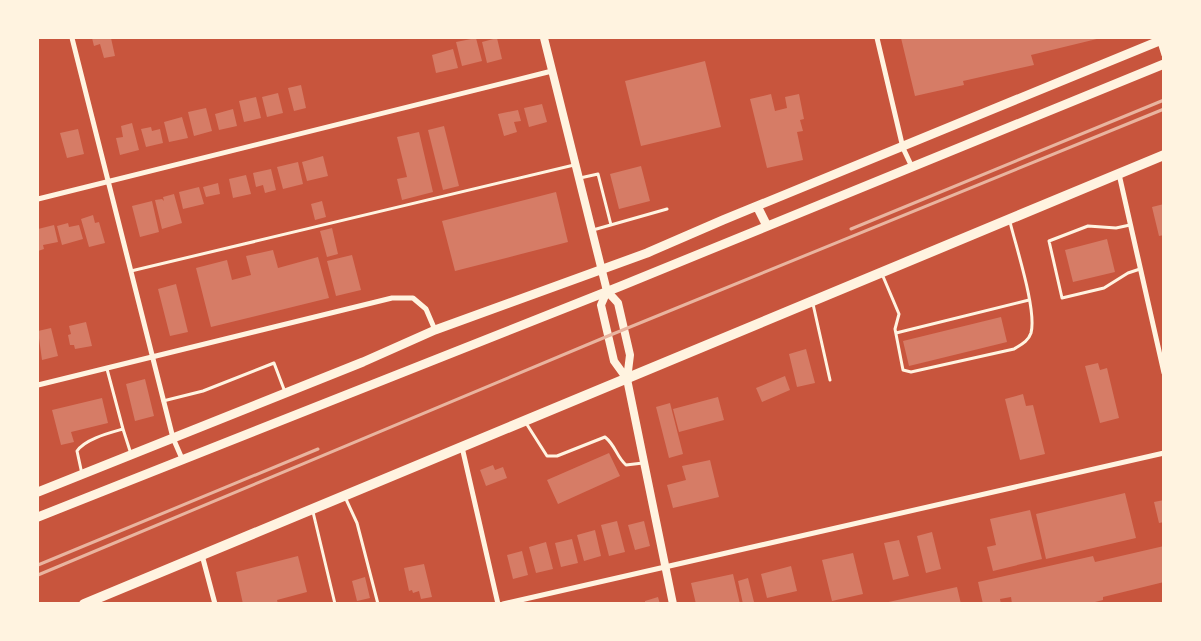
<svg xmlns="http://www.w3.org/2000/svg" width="1201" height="641" font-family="Lato,sans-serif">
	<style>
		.building { fill: #d67c66 }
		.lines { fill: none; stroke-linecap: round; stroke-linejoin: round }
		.service { stroke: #fff3e0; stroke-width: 3 }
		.minor { stroke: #fff3e0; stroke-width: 5 }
		.tertiary { stroke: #fff3e0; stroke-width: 8 }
		.secondary { stroke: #fff3e0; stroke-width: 9 }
		.primary { stroke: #fff3e0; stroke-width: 10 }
		.rail { stroke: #e9b49f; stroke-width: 3 }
	</style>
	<rect width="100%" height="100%" fill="#c8553d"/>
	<path class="building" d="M92 38H111L115 56 104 58 100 44 94 46Z
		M476 38 482 61 462 66 456 42Z
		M497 38 502 59 487 63 482 42Z
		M901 38H1101L1031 55 1034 65 963 81 964 85 915 96Z
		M453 49 458 68 436 73 432 55Z
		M705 61 721 127 641 146 625 81Z
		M301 85 306 108 294 111 288 88Z
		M278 93 283 113 267 117 262 97Z
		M771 94 775 111 787 108 785 97 799 94 804 119 800 120 803 131 797 132 803 160 767 168 750 99Z
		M256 97 261 118 244 122 239 101Z
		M542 104 547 122 529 127 524 108Z
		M206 108 212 131 194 136 188 112Z
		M233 109 237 126 219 130 215 114Z
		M518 110 521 121 514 122 517 132 504 136 498 114Z
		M182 117 188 138 169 142 164 122Z
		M132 123 139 150 120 155 116 138 123 137 121 126Z
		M444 126 459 186 443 190 428 130Z
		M151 127 152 131 160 129 163 143 146 147 141 129Z
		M78 129 84 154 67 158 60 133Z
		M419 132 433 192 402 200 397 179 407 177 397 137Z
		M323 156 328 176 307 181 302 162Z
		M298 162 303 184 283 189 277 167Z
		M641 166 650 201 619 209 610 174Z
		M271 169 276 190 265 193 263 185 256 187 253 173Z
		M246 175 251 194 233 198 229 179Z
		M218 183 220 194 206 197 203 187Z
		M199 187 204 204 183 209 179 192Z
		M556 192 568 242 455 271 442 221Z
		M174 194 182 223 162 229 155 200 162 199 164 201 163 197Z
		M152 201 159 232 140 237 132 206Z
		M322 201 326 217 315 220 311 204Z
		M1164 204V235L1159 236 1152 207Z
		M93 215 95 223 99 222 105 243 89 247 81 219Z
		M68 223 69 227 79 225 83 239 62 245 57 226Z
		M54 225 58 242 43 245 44 249 38 251V229Z
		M332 228 338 254 327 257 320 231Z
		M1107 239 1115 272 1073 282 1065 250Z
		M273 250 278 268 318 257 329 298 211 327 196 268 227 260 232 280 251 275 246 256Z
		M352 255 361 290 336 296 327 261Z
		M176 284 188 332 170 336 158 289Z
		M1001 317 1007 342 909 366 903 341Z
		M86 322 92 346 75 349 74 345H70L68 335 71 334 69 326Z
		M51 328 58 356 42 360 38 331Z
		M806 349 815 383 797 387 789 354Z
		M1098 363 1100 370 1107 368 1119 418 1100 423 1085 366Z
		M785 376 790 390 762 402 756 388Z
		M145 379 154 416 135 421 126 384Z
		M1023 394 1026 406 1033 405 1045 454 1020 460 1005 399Z
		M718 397 724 420 679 432 673 409Z
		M102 398 108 423 71 432 74 442 61 445 52 410Z
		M670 403 683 454 669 458 656 407Z
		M609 453 620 476 558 504 547 480Z
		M710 460 719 497 673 508 667 485 686 480 682 466Z
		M493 465 495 470 503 467 507 478 486 486 480 470Z
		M1125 493 1136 538 1046 559 1036 514Z
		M1164 500V522L1159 523 1154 502Z
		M1030 510 1042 559 993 571 987 547 996 545 990 519Z
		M617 521 625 552 609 556 601 525Z
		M644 521 650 546 635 550 628 525Z
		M595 530 601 556 584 561 577 535Z
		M932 532 941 569 926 573 917 536Z
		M572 539 578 563 561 567 555 543Z
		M899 540 909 576 893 580 884 543Z
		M546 542 553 569 536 573 529 547Z
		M1164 546V582L1103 597V600L1087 604H1012L1011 597 1000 599 1001 604H983L978 582 1093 556 1095 562Z
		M522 551 528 575 513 579 507 555Z
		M853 553 863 594 832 601 822 560Z
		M298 556 307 592 277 600 278 604H243L236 572Z
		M424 564 432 597 421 599 419 591 413 593 412 590 409 591 404 568Z
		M791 566 797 591 767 598 761 574Z
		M733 574 740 604H696L691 583Z
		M365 577 370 598 357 601 352 581Z
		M748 578 754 602 743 604 738 581Z
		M957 587 961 604H884V603Z
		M658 597 660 604H645V601Z"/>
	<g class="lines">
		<path class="service" d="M580 178 598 174 611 225
			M1130 225 1116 228 1088 226 1049 241 1062 298 1104 288 1128 273 1140 269
			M593 230 667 209
			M131 271 574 165
			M882 274 899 314 895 329 903 370 911 372 1014 349C1020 345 1028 342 1031 333 1037 310 1016 247 1010 222
			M813 304 830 380
			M896 333 1029 300
			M107 369 123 429
			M163 401 203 391 274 363 285 392
			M526 423 547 456H557L605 437C616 446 616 456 626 465L643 463
			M82 474 77 451C85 439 109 433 123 429L131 454
			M345 497 357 523 378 604
			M313 512 335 604"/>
		<path class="minor" d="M72 38 173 438 183 461
			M877 38 903 148 912 167
			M1159 39 1164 55
			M1119 174 1164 373
			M38 199 552 71
			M38 385 392 298H413L426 309 435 330
			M462 447 498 604
			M202 555 215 604
			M503 604 1164 453"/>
		<path class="tertiary" d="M544 38 607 291 618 303 630 355 627 379 673 604
			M607 291 601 305 614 361 627 379"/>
		<path class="secondary" d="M757 206 767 226
			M38 492 363 362 435 330 647 253 723 220 1164 39
			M38 517 621 286 1164 64"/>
		<path class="primary" d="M84 604 1164 155"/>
		<path class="rail" d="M851 229 1164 100
			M38 565 318 449
			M38 575 608 336 1164 109"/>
	</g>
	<rect width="1201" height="641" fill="none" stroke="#fff3e0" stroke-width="78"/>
</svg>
